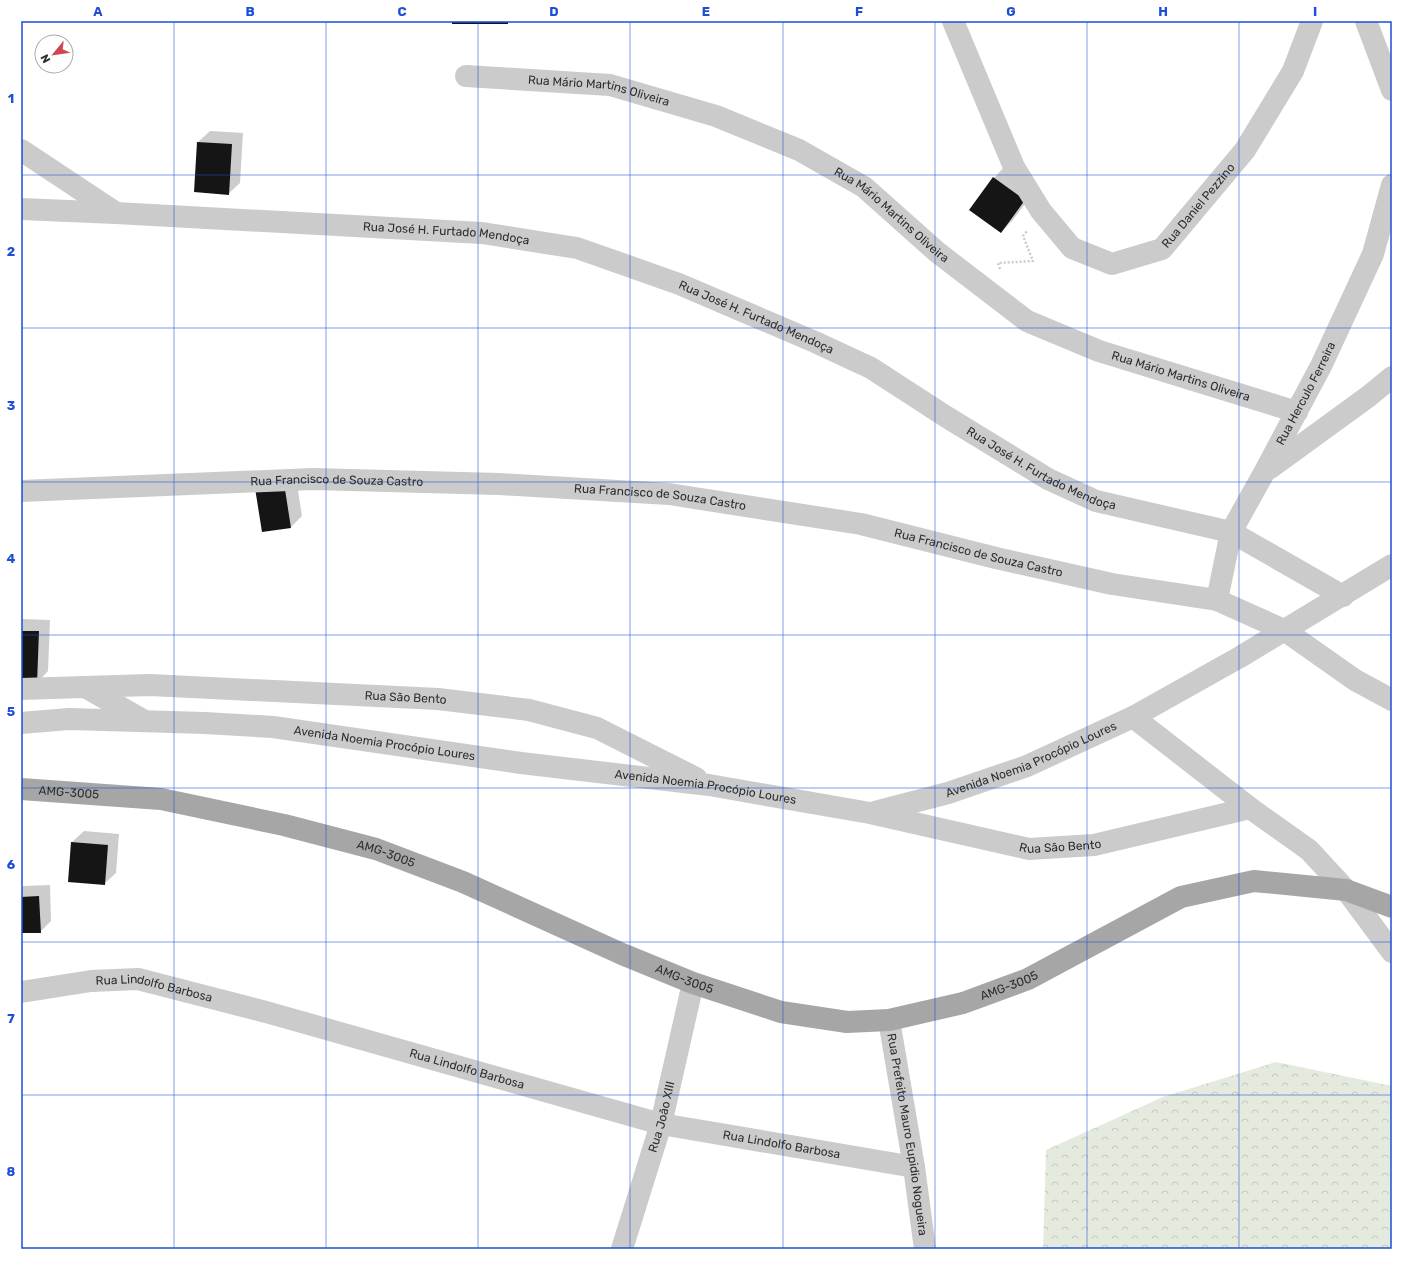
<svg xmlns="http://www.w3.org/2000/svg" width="1413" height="1270" font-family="Rubik,sans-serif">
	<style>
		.forest { fill: url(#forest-crowns) }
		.shadow { fill: #0003 }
		.building { fill: #151515 }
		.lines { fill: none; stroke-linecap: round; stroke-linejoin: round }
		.path { stroke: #cbcbcb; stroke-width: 2.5; stroke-dasharray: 2 2; stroke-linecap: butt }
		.minor { stroke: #cbcbcb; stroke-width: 22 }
		.major { stroke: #a6a6a6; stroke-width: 22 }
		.grid { fill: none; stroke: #1d4ed8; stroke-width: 1; stroke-opacity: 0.55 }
		.labels { text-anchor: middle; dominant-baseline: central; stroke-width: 4; stroke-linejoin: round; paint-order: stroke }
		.street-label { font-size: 12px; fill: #2e2e2e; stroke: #fff }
		.neatline { fill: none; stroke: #1d4ed8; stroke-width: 1.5 }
		.grid-label { font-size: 13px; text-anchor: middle; font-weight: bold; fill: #1d4ed8 }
	</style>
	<defs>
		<pattern id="forest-crowns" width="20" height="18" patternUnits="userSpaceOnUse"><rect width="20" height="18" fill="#e4eadd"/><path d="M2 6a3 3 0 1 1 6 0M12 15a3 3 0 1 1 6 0" fill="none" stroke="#c4c9be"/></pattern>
	</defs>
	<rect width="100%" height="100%" fill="#fff"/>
	<path class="forest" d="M1276 1062 1392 1086V1249H1043L1046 1150 1163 1097Z"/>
	<path class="shadow" d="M210 131 243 133 240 183 228 194 195 191 198 142Z
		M1005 166 1036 189 1012 221 1001 232 971 209 994 178Z
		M295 472 302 516 291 527 263 531Z
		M21 619 50 620 48 671 37 683 21 682Z
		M84 831 119 834 116 873 104 884 69 881 72 842Z
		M50 885 51 921 40 932H21V888L23 886Z"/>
	<path class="building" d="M452 21H508V24H452Z
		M197 142 232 144 229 195 194 192Z
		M993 177 1025 200 1001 233 969 210Z
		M284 483 291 528 262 532 255 488Z
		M21 631H39L37 684 21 683Z
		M71 842 108 845 105 885 68 882Z
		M39 896 41 933H21V897Z"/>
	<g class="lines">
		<path class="path" d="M1000 269 998 263 1033 261 1023 236 1027 231"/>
		<g class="minor">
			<path id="s1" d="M953 21 1014 167 1041 211 1072 248 1112 264 1162 249 1245 150 1293 71 1312 21"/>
			<path d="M1366 21 1392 90"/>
			<path id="s2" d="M466 76 610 85 716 116 799 150 864 187 937 252 1027 321 1099 351 1297 412"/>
			<path d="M21 150 116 213"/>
			<path id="s3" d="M21 209 116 213 482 233 577 248 679 284 815 342 871 368 945 416 1048 479 1096 501 1231 532 1343 596"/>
			<path d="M1270 468 1369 396 1392 377"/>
			<path id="s4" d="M21 491 313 479 499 484 669 494 861 524 996 558 1112 584 1217 600 1284 630 1355 680 1392 700"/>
			<path id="s5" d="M1217 600 1231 532 1265 471 1321 366 1373 254 1392 185"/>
			<path id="s6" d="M85 687 150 685 438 699 529 710 597 728 696 778"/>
			<path d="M21 689 85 687 143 720"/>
			<path d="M1133 717 1250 808 1309 850 1346 890 1392 952"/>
			<path id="s7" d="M21 723 69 719 205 723 273 727 521 763 709 785 870 813 1029 849 1094 845 1250 808"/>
			<path id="s8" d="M875 812 948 793 1027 766 1133 717 1240 657 1392 565"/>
			<path id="s9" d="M21 992 91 981 138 979 266 1012 661 1124 914 1167"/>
			<path id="s10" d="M889 1020 914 1167 925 1249"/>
			<path id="s11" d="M622 1249 661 1124 693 983"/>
		</g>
		<path class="major" id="s12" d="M21 789 161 799 284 825 376 849 463 882 622 954 693 983 781 1012 847 1022 889 1020 963 1003 1028 979 1181 897 1254 881 1346 890 1392 907"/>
	</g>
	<path class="grid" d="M174 21V1249M326 21V1249M478 21V1249M630 21V1249M783 21V1249M935 21V1249M1087 21V1249M1239 21V1249M21 175H1392M21 328H1392M21 482H1392M21 635H1392M21 788H1392M21 942H1392M21 1095H1392"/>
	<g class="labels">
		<g class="street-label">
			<text stroke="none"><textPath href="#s2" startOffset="134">Rua Mário Martins Oliveira</textPath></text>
			<text stroke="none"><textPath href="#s1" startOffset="410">Rua Daniel Pezzino</textPath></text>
			<text stroke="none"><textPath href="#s2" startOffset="458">Rua Mário Martins Oliveira</textPath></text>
			<text stroke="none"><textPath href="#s3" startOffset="426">Rua José H. Furtado Mendoça</textPath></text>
			<text stroke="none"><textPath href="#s3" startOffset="750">Rua José H. Furtado Mendoça</textPath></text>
			<text stroke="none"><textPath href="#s2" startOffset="794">Rua Mário Martins Oliveira</textPath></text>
			<text stroke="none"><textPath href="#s5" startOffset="227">Rua Herculo Ferreira</textPath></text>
			<text stroke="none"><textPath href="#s3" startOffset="1074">Rua José H. Furtado Mendoça</textPath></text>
			<text stroke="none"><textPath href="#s4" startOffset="316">Rua Francisco de Souza Castro</textPath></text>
			<text stroke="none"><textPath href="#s4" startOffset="640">Rua Francisco de Souza Castro</textPath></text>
			<text stroke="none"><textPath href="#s4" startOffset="964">Rua Francisco de Souza Castro</textPath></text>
			<text stroke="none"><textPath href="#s6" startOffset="321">Rua São Bento</textPath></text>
			<text stroke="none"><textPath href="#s7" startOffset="365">Avenida Noemia Procópio Loures</textPath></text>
			<text stroke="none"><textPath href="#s8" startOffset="165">Avenida Noemia Procópio Loures</textPath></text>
			<text stroke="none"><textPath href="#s7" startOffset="689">Avenida Noemia Procópio Loures</textPath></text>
			<text stroke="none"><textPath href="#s12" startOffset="48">AMG-3005</textPath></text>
			<text stroke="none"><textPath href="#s7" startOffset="1050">Rua São Bento</textPath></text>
			<text stroke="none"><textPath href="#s12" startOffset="372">AMG-3005</textPath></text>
			<text stroke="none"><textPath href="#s12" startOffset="696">AMG-3005</textPath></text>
			<text stroke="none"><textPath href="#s12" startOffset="1032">AMG-3005</textPath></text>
			<text stroke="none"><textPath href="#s9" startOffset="135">Rua Lindolfo Barbosa</textPath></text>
			<text stroke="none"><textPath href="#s9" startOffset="459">Rua Lindolfo Barbosa</textPath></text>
			<text stroke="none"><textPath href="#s11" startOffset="138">Rua João XIII</textPath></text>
			<text stroke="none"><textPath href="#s10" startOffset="116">Rua Prefeito Mauro Eupidio Nogueira</textPath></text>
			<text stroke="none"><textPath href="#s9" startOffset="783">Rua Lindolfo Barbosa</textPath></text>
		</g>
	</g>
	<rect width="1413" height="1270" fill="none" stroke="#ffffff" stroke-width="44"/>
	<g transform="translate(54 54) rotate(241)"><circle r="19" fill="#ffffff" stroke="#ababab"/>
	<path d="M0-3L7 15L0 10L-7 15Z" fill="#cf4654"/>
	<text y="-6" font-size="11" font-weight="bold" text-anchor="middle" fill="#2e2e2e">N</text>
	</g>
	<rect x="22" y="22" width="1369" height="1226" class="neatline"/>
	<g class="grid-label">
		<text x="98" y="16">A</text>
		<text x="250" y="16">B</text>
		<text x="402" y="16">C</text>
		<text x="554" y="16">D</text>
		<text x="706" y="16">E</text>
		<text x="859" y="16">F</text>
		<text x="1011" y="16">G</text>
		<text x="1163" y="16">H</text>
		<text x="1315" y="16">I</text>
		<text x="11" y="103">1</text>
		<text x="11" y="256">2</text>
		<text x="11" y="410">3</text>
		<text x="11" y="563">4</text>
		<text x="11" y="716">5</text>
		<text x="11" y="869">6</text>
		<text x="11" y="1023">7</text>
		<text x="11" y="1176">8</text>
	</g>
</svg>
